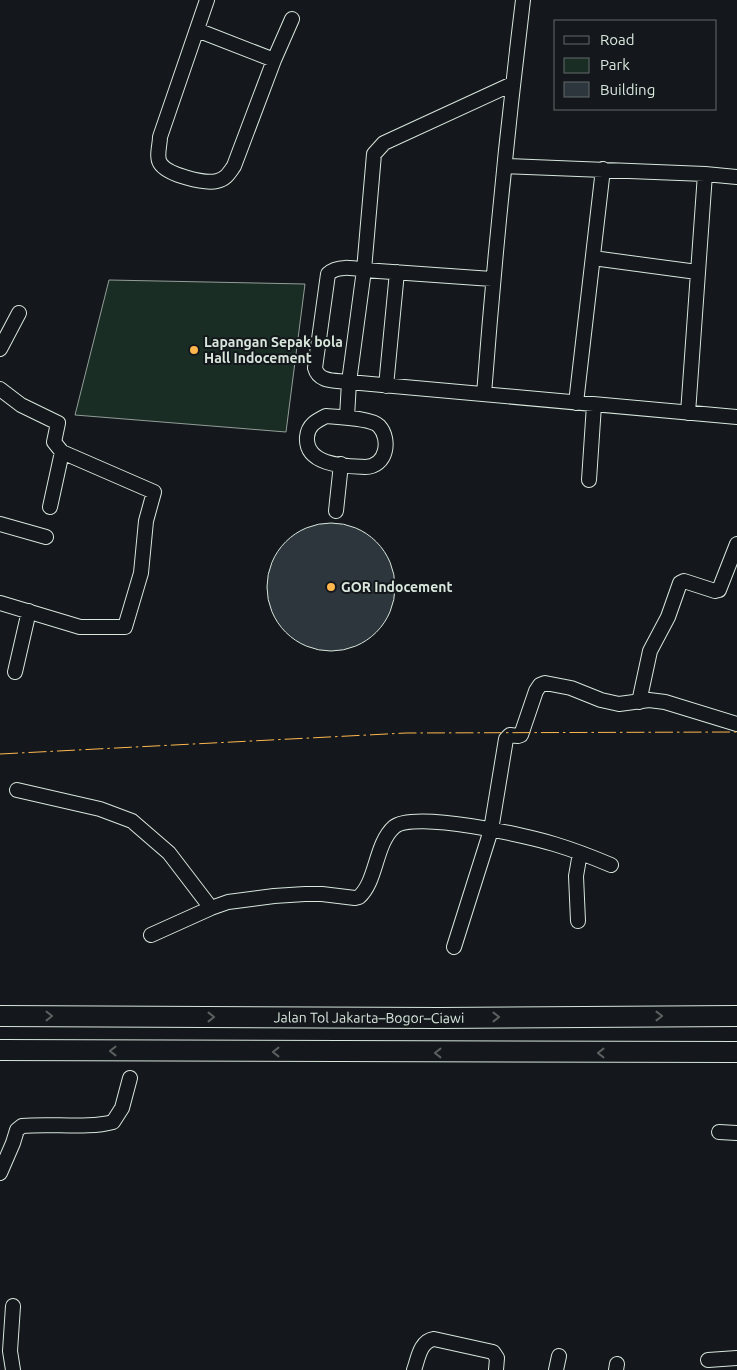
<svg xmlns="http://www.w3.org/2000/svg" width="737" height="1370" font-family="Ubuntu,sans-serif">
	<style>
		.green { fill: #1a2d24; stroke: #939e99 }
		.building { fill: #2c363c; stroke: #d8e6dc }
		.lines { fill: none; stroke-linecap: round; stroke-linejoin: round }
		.minor-casing { stroke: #d8e6dc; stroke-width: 16 }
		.highway-casing { stroke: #d8e6dc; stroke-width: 22 }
		.minor { stroke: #14181c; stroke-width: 14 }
		.highway { stroke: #14181c; stroke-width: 20 }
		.power { stroke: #ffb74d; stroke-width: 1; stroke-dasharray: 18 4 2.5 4; stroke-linecap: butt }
		.oneway { stroke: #59605f }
		.poi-dot { fill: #ffb74d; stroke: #14181c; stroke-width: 2 }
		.labels { text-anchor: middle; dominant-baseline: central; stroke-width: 4; stroke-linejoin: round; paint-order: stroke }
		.poi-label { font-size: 14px; font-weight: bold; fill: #d8e6dc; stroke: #14181c; text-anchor: start }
		.street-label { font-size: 14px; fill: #d8e6dc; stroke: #14181c }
	</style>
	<rect width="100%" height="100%" fill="#14181c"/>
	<path class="green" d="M109 280 305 284 286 432 75 415Z"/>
	<path class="building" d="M267 587a64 64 0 1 1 128 0a64 64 0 1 1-128 0Z"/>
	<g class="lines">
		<g class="minor-casing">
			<path id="minor" d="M207 0 160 137C160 145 156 156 160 163 167 175 205 184 217 181 226 179 229 173 234 166L274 60 292 19
				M197 30 274 60
				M505 166 705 174 737 177
				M593 258 697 272
				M492 279 364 270C353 268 337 265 328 274L315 368C319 383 336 380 349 382L364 270 374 154 384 143 512 84
				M0 349 19 313
				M386 386 397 272
				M0 389 21 405 58 423 54 442 62 452 154 492 146 521 141 573 125 627H80L0 603
				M484 394C494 263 507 131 523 0
				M576 403 603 169
				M688 413 705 174
				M326 416C338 417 371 418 379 426 391 439 387 467 365 467 346 466 305 466 307 437 308 425 316 421 326 416Z
				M347 417 349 382 737 417
				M589 480 594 405
				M50 507 62 452
				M336 511 341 464
				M0 524 46 537
				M15 672 29 611
				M639 702 650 651 668 617 680 583 684 581 715 591 719 590 737 544
				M17 790 100 809 132 821 169 853 211 908
				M578 921 576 876 580 853
				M151 935 211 908 228 902 274 896 305 894H322L355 898 359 897C377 881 375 844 394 827 413 810 529 836 554 844 574 850 592 857 611 865
				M454 947 491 830 506 739 510 735 518 736 521 735 536 691 540 685 545 683 571 688 601 700 619 704 649 700 665 702 737 724
				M719 1132 737 1133
				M0 1173 13 1143 17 1130 22 1126C51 1123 87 1129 113 1122L122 1108 130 1078
				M13 1306 10 1351 13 1370
				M708 1360 737 1358
				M414 1370C418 1359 420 1341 434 1339L493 1352 497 1358 496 1370
				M556 1370 559 1356
				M616 1370 617 1364"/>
		</g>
		<g class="highway-casing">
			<g id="highway">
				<path id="s1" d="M0 1016 439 1018 737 1016"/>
				<path d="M0 1050 737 1052"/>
			</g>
		</g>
		<use href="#minor" class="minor"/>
		<use href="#highway" class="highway"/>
		<path class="power" d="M0 754 406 733 737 732"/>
	</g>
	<defs><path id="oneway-chevron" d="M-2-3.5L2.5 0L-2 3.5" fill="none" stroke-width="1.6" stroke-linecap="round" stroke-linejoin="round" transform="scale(1.25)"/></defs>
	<g class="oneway">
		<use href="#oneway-chevron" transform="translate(49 1016)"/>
		<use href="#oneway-chevron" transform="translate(659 1016)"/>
		<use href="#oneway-chevron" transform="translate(211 1017)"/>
		<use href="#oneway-chevron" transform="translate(496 1017)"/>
		<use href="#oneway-chevron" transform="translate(113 1051) rotate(-180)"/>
		<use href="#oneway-chevron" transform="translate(276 1052) rotate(-180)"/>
		<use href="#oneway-chevron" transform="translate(438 1053) rotate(-180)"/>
		<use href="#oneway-chevron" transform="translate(601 1053) rotate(180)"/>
	</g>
	<g class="poi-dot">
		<circle cx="194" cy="350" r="5"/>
		<circle cx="331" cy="587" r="5"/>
	</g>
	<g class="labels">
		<g class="poi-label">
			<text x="204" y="342">Lapangan Sepak bola<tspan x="204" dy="16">Hall Indocement</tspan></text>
			<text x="341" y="587">GOR Indocement</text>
		</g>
		<g class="street-label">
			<text stroke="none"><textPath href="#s1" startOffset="369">Jalan Tol Jakarta–Bogor–Ciawi</textPath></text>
		</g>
	</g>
	<rect x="554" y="20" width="162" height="90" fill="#14181c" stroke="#626a69"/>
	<rect x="564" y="36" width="25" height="8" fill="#14181c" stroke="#626a69"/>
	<text x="600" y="45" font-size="15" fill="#d8e6dc">Road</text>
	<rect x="564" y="58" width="25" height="15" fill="#1a2d24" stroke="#626a69"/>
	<text x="600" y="70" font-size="15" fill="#d8e6dc">Park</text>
	<rect x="564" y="82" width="25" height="15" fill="#2c363c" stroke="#626a69"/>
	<text x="600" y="95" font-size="15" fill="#d8e6dc">Building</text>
</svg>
